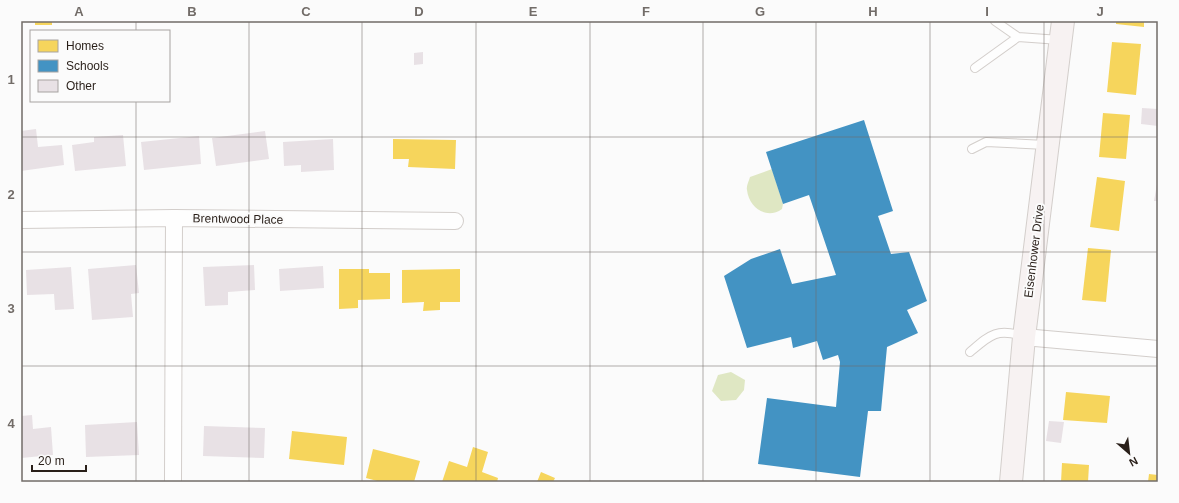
<svg xmlns="http://www.w3.org/2000/svg" width="1179" height="503" font-family="Helvetica,sans-serif">
	<style>
		.green { fill: #dfe7c3 }
		.homes { fill: #f6d55c }
		.schools { fill: #4393c3 }
		.building { fill: #e8e1e5 }
		.lines { fill: none; stroke-linecap: round; stroke-linejoin: round }
		.lane-casing { stroke: #d3cecb; stroke-width: 10 }
		.street-casing { stroke: #d3cecb; stroke-width: 18 }
		.secondary-casing { stroke: #d3cecb; stroke-width: 24 }
		.lane { stroke: #fefefe; stroke-width: 8 }
		.street { stroke: #fefefe; stroke-width: 16 }
		.secondary { stroke: #f7f2f2; stroke-width: 22 }
		.grid { fill: none; stroke: #726c68; stroke-width: 1; stroke-opacity: 0.55 }
		.labels { text-anchor: middle; dominant-baseline: central; stroke-width: 4; stroke-linejoin: round; paint-order: stroke }
		.street-label { font-size: 12px; fill: #291f19; stroke: #fbfbfb }
		.neatline { fill: none; stroke: #726c68; stroke-width: 1.5 }
		.grid-label { font-size: 13px; text-anchor: middle; font-weight: bold; fill: #726c68 }
	</style>
	<rect width="100%" height="100%" fill="#fbfbfb"/>
	<path class="green" d="M772 169 783 204 782 209C767 220 749 208 747 190 746 186 749 181 750 177Z
		M731 372 745 380 744 390 736 400 721 401 712 391 718 375Z"/>
	<path class="homes" d="M35 21H52V25H35Z
		M1116 21H1144V27L1116 24Z
		M1112 42 1141 44 1136 95 1107 92Z
		M1103 113 1130 115 1126 159 1099 157Z
		M393 139 456 140 455 169 408 167 409 159H393Z
		M1097 177 1125 181 1119 231 1090 227Z
		M1088 248 1111 250 1106 302 1082 300Z
		M339 269H369V273H390V299L358 300V308L339 309Z
		M460 269V302H440V310L423 311 424 302 402 303V270Z
		M1066 392 1110 396 1107 423 1063 420Z
		M292 431 347 437 344 465 289 459Z
		M473 447 488 452 482 472 498 478 497 482H442L449 461 467 467Z
		M373 449 420 461 414 482H381L366 478Z
		M1062 463 1089 465 1088 482H1061Z
		M541 472 555 478 553 482H537Z
		M1149 474 1158 475V482H1148Z"/>
	<path class="schools" d="M864 120 893 211 878 216 891 254 909 252 927 301 907 310 918 333 887 347 881 411H868L860 477 758 464 767 398 836 407 840 362 838 355 823 360 817 341 793 348 791 337 747 348 724 276 751 259 780 249 792 284 836 275 809 195 783 204 766 152Z"/>
	<path class="building" d="M423 52V64L414 65V53Z
		M1142 108 1158 109V126L1141 124Z
		M36 129 38 147 62 145 64 165 21 171V131Z
		M265 131 269 159 216 166 212 138Z
		M123 135 126 166 75 171 72 145 94 142V137Z
		M199 136 201 164 144 170 141 142Z
		M333 139 334 170 301 172V165L284 166 283 142Z
		M1157 184H1158V201H1154Z
		M136 265 139 293 131 294 133 317 92 320 88 269Z
		M254 265 255 290 228 292V305L205 306 203 267Z
		M323 266 324 288 280 291 279 269Z
		M71 267 74 309 55 310 54 294 27 295 26 270Z
		M32 415 33 429 51 427 53 455 21 458V416Z
		M1049 421 1064 422 1061 443 1046 441Z
		M137 422 139 455 86 457 85 425Z
		M204 426 265 428 264 458 203 456Z"/>
	<g class="lines">
		<g class="lane-casing">
			<path id="lane" d="M995 21 1018 37
				M975 68 1018 37 1060 40
				M972 149 986 142 1046 145
				M970 352C990 335 996 328 1023 336"/>
		</g>
		<g class="street-casing">
			<path id="street" d="M21 220 174 218 455 221
				M1024 337 1158 349
				M173 482 174 218"/>
		</g>
		<g class="secondary-casing">
			<path id="secondary" d="M1011 482 1024 337 1063 21"/>
		</g>
		<use href="#lane" class="lane"/>
		<use href="#street" class="street"/>
		<use href="#secondary" class="secondary"/>
	</g>
	<path class="grid" d="M136 21V31M249 21V482M362 21V482M476 21V482M590 21V482M703 21V482M816 21V482M930 21V482M1044 21V482M136 101V482M21 137H1158M21 252H1158M21 366H1158"/>
	<g class="labels">
		<g class="street-label">
			<text transform="translate(238 219) rotate(1)">Brentwood Place</text>
			<text transform="translate(1034 251) rotate(-83)">Eisenhower Drive</text>
		</g>
	</g>
	<rect width="1179" height="503" fill="none" stroke="#fbfbfb" stroke-width="44"/>
	<rect x="30" y="30" width="140" height="72" fill="#fbfbfb" stroke="#a7a3a1"/>
	<rect x="38" y="40" width="20" height="12" fill="#f6d55c" stroke="#a7a3a1"/>
	<text x="66" y="50" font-size="12" fill="#291f19">Homes</text>
	<rect x="38" y="60" width="20" height="12" fill="#4393c3" stroke="#a7a3a1"/>
	<text x="66" y="70" font-size="12" fill="#291f19">Schools</text>
	<rect x="38" y="80" width="20" height="12" fill="#e8e1e5" stroke="#a7a3a1"/>
	<text x="66" y="90" font-size="12" fill="#291f19">Other</text>
	<g transform="translate(1129 453) rotate(152)" stroke="#fbfbfb" stroke-width="3" paint-order="stroke">
	<path d="M0-3L7 15L0 10L-7 15Z" fill="#291f19"/>
	<text y="-6" font-size="11" font-weight="bold" text-anchor="middle" fill="#291f19">N</text>
	</g>
	<path d="M32 465v6h54v-6" fill="none" stroke="#291f19" stroke-width="2"/>
	<text x="38" y="465" font-size="12" fill="#291f19" stroke="#fbfbfb" stroke-width="3" paint-order="stroke">20 m</text>
	<rect x="22" y="22" width="1135" height="459" class="neatline"/>
	<g class="grid-label">
		<text x="79" y="16">A</text>
		<text x="192" y="16">B</text>
		<text x="306" y="16">C</text>
		<text x="419" y="16">D</text>
		<text x="533" y="16">E</text>
		<text x="646" y="16">F</text>
		<text x="760" y="16">G</text>
		<text x="873" y="16">H</text>
		<text x="987" y="16">I</text>
		<text x="1100" y="16">J</text>
		<text x="11" y="84">1</text>
		<text x="11" y="199">2</text>
		<text x="11" y="313">3</text>
		<text x="11" y="428">4</text>
	</g>
</svg>
